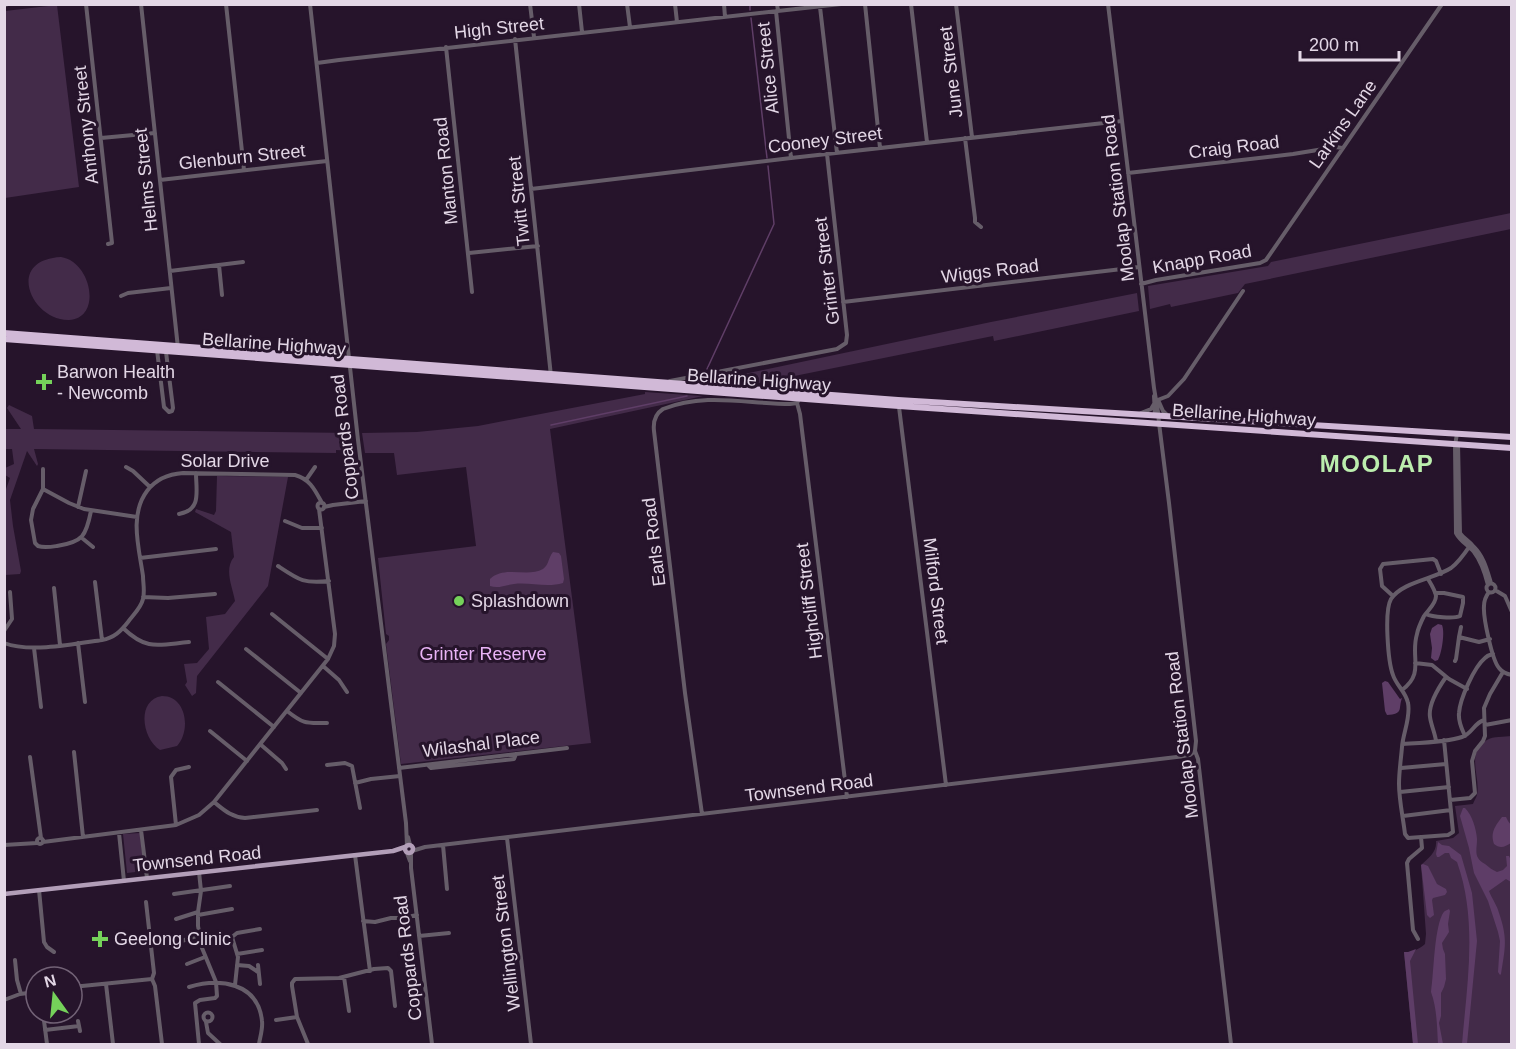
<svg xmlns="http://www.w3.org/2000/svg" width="1516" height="1049" font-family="Helvetica,sans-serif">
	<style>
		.green { fill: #432b49 }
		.forest { fill: #5e3d67 }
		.water { fill: #5f3e67 }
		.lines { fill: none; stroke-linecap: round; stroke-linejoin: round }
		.stream { stroke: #5f3e67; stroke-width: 1.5 }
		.minor { stroke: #665d69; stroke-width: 4 }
		.major { stroke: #b29eb8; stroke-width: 4.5 }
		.highway { stroke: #d1b9d7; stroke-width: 6 }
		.poi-dot { fill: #75d25a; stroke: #26142b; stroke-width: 2 }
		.labels { text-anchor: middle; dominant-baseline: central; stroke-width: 6; stroke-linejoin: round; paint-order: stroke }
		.street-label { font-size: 18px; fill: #e3d7e6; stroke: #26142b }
		.poi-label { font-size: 18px; fill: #e3d7e6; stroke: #26142b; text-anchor: start }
		.park-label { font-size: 18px; fill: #e9b3f7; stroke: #26142b }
		.district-label { font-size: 24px; font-weight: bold; letter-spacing: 1.5px; fill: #bceeae; stroke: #26142b }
	</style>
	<rect width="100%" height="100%" fill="#26142b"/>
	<path class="green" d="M57 5 79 187 5 198V11Z
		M1511 213V229L1245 284 1238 293 1171 307 1170 304 1150 309 1148 286 1268 266 1271 262Z
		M61 257C91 261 103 318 69 320 32 321 4 260 61 257Z
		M1137 293 1139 311 994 341 993 336 754 384H746L744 374 991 322Z
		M645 392 703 396 550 429 591 743 401 764 386 644 389 640V636L386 634 378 558 476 546 466 467 397 475 394 453H365L362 433 417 432 478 426 645 394Z
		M9 405 32 416 34 429 352 433 354 451 336 450V453L34 449 38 464 37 466 27 451 10 500 13 526 21 571 20 574 5 575V492L10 478 5 475V468L14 464 12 449H5V429H21L7 408Z
		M217 476 288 477 268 586 197 676 196 693 192 696 185 685 187 682 184 664 197 663 209 649 206 617 225 614 235 601C232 586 224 569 234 557L231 532 195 512 196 509 214 515 216 511Z
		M162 696C187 696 191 731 177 746L160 750C142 739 136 700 162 696Z
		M1511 736V1044H1413L1404 952C1412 953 1419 949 1425 944L1426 934 1421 865C1429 858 1437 852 1436 841L1453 838 1459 833 1455 806 1473 804C1474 801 1476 798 1477 795 1481 777 1465 753 1487 740 1493 736 1505 737 1511 736Z
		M140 833 144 871 127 873 123 834Z"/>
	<path class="forest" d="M1463 808H1465C1472 815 1476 828 1477 839 1477 851 1473 857 1485 864 1489 867 1492 870 1497 872L1503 870 1507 866 1506 856H1509L1511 860V882L1506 879 1489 891C1492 899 1497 905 1499 913 1508 939 1505 948 1501 974L1500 975 1498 972 1500 941 1498 932 1488 901 1474 873 1469 848 1460 816Z
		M1438 842 1442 845 1449 846 1461 855 1472 893 1477 941 1467 1044H1462C1467 983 1478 921 1457 862L1451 858 1449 853H1445L1439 857H1437L1436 854Z
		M1423 864 1428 866 1437 884 1446 889 1447 892 1445 895 1433 898 1432 900 1434 915 1430 918 1427 915 1421 865Z
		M1449 909 1450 911 1448 924 1449 932 1442 943 1443 949 1445 954 1446 979 1444 987 1441 993V1016L1439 1023 1443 1044H1438C1437 1027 1437 1008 1431 992 1434 971 1434 933 1442 915 1444 911 1445 911 1449 909Z
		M1416 949 1410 961 1418 1044H1413L1404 952H1408Z"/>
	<path class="water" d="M553 552 559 553 561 556 564 579 563 583C547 588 530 582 514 584 505 585 498 589 490 586V579C505 565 527 578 543 569 549 565 548 558 553 552Z
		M1438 624 1442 625C1445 632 1442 652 1438 660L1435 661 1431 658 1432 648 1430 634 1432 628Z
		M1385 681 1388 682 1400 699 1402 698C1398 709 1404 714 1387 715L1385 711 1382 683Z
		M1502 817H1506L1508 821 1511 825V843C1505 847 1500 849 1494 844 1490 833 1495 826 1502 817Z"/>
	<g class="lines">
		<path class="stream" d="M750 4V10
			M751 18 767 158
			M707 369 774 224 768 166
			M551 425 687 396"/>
		<path class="minor" d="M86 4 112 243 108 244
			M141 4 178 348
			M226 4 244 170
			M310 4 358 440 406 823 407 846
			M530 4 534 37
			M579 4 582 32
			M627 4 630 27
			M675 4 677 22
			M724 4 725 17
			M777 4 778 11
			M865 4 880 148
			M911 4 927 142
			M956 4 972 137
			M1108 4 1154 388
			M4 5 8 4
			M820 7 837 153
			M776 11 791 158
			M515 39 551 376
			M446 47 472 292
			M317 63 339 60 841 4
			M101 138 155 133
			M965 138 975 218V222L981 227
			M1128 173 1293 154 1336 147 1342 148
			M160 180 327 161
			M531 189 791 158 1122 121
			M469 253 538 246
			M219 265 222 295
			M170 271 243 262
			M1141 284 1156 280 1260 263 1266 260 1442 4
			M121 296 128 293 171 288
			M843 302 1139 267
			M157 350 164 407 169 412 172 411 173 408 166 352
			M670 381 837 349 846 343 847 335 827 154
			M1154 388 1158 412 1159 423 1169 503 1196 741 1195 751 1198 759 1231 1044
			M1154 396 1155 415
			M1155 401 1168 396 1184 379 1243 291
			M1159 402 1163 411 1168 416
			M797 403 800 414 847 797
			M899 407 946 785
			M1141 413 1151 409 1154 404
			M1457 434 1455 445 1456 533C1460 541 1468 545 1474 552 1481 561 1485 573 1488 585
			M1458 444 1460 533C1464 539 1470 541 1474 547 1484 557 1487 570 1491 583
			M126 467 133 471 150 487
			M43 469V489L33 509 31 520 35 543 38 546C44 548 50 547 57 546 83 542 86 536 91 511
			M306 480 315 467
			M43 489 69 503 84 509 137 517
			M317.5 506a3.5 3.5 0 1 1 7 0a3.5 3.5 0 1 1-7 0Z
			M78 507 86 471
			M324 507 333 505 366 501
			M179 514C202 510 196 491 196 473
			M285 521 302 528H322
			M82 538 93 547
			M140 558 216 549
			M278 566C299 580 304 584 329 581
			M95 582 102 640
			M1486.5 588a4.5 4.5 0 1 1 9 0a4.5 4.5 0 1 1-9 0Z
			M54 588 60 645
			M1495 590 1505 596 1512 612
			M1489 592C1486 596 1484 600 1484 606 1483 617 1492 660 1499 668 1502 672 1506 674 1512 675
			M1393 596 1382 586 1380 569 1383 564 1433 559 1436 561 1441 574
			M143 597 168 598 215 594
			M272 614 328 659
			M1426 614C1432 617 1454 619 1460 616L1463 603V597L1444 593H1435
			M123 628C147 651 158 645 189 642
			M4 631 12 619 10 592
			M1459 637 1461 627
			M4 643C30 653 75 644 102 640 114 638 121 631 128 622 133 615 141 608 143 599 145 591 143 583 143 576 139 548 129 515 147 491 156 479 169 474 183 473L295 475C310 479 315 490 322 503
			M78 643 85 702
			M34 648 41 707
			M246 649 301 693
			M1455 661 1456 659 1459 637 1479 642 1490 639
			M1415 663 1432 665 1449 679 1467 689
			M323 666 339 680 347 692
			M218 682 274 727
			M1402 690C1425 673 1410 657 1417 634 1418 628 1421 622 1424 616 1428 610 1436 604 1436 596 1435 590 1431 584 1428 579
			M287 711C305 725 306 723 327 723
			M1485 725 1512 720
			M210 731 247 761
			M1465 736C1462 729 1458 722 1459 713 1460 699 1474 667 1485 658 1488 655 1490 655 1493 654
			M1444 740 1453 832 1448 835 1408 838 1405 834C1403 817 1399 800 1399 784 1399 772 1401 759 1402 747 1403 733 1411 717 1408 703 1406 692 1396 685 1393 675 1388 662 1384 611 1391 599 1402 582 1434 579 1451 568 1460 561 1465 553 1471 544
			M1436 741C1435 733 1431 725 1430 717 1428 704 1439 687 1446 677
			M260 744 282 763 286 769
			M1403 744C1419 743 1448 742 1462 737 1472 734 1474 723 1484 720
			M74 752 83 837
			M30 757 41 838
			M327 765 345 763 352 766 360 808
			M428 765 431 768 514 759 516 754
			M399 768 567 748
			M1401 768 1446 764
			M355 783 371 779 400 776
			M1400 792 1449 787
			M1450 800 1470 798 1475 793 1472 761 1475 751 1483 741 1485 736 1484 708 1490 694 1503 672
			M214 802C224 810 231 817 245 818L317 810
			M702 814 685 693 654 431C653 422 655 414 663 409 706 392 747 404 790 404L797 403 799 399
			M1403 816 1451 810
			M176 825 171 777 176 770 189 767
			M141 830 147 878
			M119 833 124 881
			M408 837 410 845
			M37 841a3 3 0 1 1 6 0a3 3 0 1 1-6 0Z
			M507 838 531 1044
			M43 842 176 825 199 815 214 802 328 659 334 646 335 634 319 509
			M4 845 37 843
			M443 845 447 889
			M412 851 425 847 1185 756 1190 755 1195 751
			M411 852V868L432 1044
			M407 853 410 861
			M355 855 370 971
			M199 872 201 891 198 912V926L202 948 216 982 217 996 215 998 200 1000 195 1003 199 1044
			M39 890 44 942 47 947 54 952
			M174 894 230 886
			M146 902 154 973 152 979
			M198 915 232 909
			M176 919 198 912
			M363 921 375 922 391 918H403L417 915
			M419 936 449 933
			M232 937 237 933 260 929
			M200 938 216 935 232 937 238 957 235 985
			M1418 939 1413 930 1407 863 1409 859 1422 848 1421 837
			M179 942 199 935
			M237 954 262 950
			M15 960 17 980 21 994
			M187 964 205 957
			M237 965 249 966 258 972
			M258 965 260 984
			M344 977 349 1011
			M106 984 113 1044
			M72 987 152 979 155 986 162 1044
			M189 987C219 978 258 982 262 1021 263 1029 260 1037 259 1044
			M4 1000 20 994 36 992
			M203.5 1017a4.5 4.5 0 1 1 9 0a4.5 4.5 0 1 1-9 0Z
			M43 1013 47 1044
			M276 1020 297 1017
			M78 1021 80 1031
			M206 1022 208 1033 220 1044
			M45 1030 79 1026
			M308 1044 297 1017 292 986V983L295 979 339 978 374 969 388 968 391 971 395 1006"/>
		<path class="major" d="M405 849a4 4 0 1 1 8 0a4 4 0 1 1-8 0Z
			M4 894 393 851 405 847"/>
		<path class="highway" d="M4 333 898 400 1512 437
			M4 339 899 406 1512 448"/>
	</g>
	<g class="poi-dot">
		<path d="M41 373h6v6h6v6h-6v6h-6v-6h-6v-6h6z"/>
		<circle cx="459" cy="601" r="6"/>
		<path d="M97 930h6v6h6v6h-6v6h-6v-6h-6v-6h6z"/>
	</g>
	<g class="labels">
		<g class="street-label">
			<text transform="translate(499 28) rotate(-6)">High Street</text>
			<text transform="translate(768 68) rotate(-96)">Alice Street</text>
			<text transform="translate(951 72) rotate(-97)">June Street</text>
			<text transform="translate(1343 124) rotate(-55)">Larkins Lane</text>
			<text transform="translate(86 125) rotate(-96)">Anthony Street</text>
			<text transform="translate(825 140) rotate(-7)">Cooney Street</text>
			<text transform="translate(1234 147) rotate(-7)">Craig Road</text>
			<text transform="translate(242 157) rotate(-6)">Glenburn Street</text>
			<text transform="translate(446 171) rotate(-96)">Manton Road</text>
			<text transform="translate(146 180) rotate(-96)">Helms Street</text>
			<text transform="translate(1118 198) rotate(-97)">Moolap Station Road</text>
			<text transform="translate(519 201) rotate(-96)">Twitt Street</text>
			<text transform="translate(1202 259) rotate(-10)">Knapp Road</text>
			<text transform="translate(827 271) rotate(-97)">Grinter Street</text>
			<text transform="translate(990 271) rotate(-7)">Wiggs Road</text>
			<text transform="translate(274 344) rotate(4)">Bellarine Highway</text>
			<text transform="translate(759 380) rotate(4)">Bellarine Highway</text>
			<text transform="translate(1244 415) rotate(4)">Bellarine Highway</text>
			<text transform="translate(345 437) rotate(-97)">Coppards Road</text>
			<text x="225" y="461">Solar Drive</text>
			<text transform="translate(654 542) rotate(-97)">Earls Road</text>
			<text transform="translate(936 591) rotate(83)">Milford Street</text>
			<text transform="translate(809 601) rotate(-97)">Highcliff Street</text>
			<text transform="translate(1182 735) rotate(-97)">Moolap Station Road</text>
			<text transform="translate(481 744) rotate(-7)">Wilashal Place</text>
			<text transform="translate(809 788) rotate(-7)">Townsend Road</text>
			<text transform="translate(197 859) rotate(-6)">Townsend Road</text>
			<text transform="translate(506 943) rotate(-97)">Wellington Street</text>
			<text transform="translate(408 958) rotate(-97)">Coppards Road</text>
		</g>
		<g class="poi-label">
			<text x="57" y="372">Barwon Health<tspan x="57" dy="21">- Newcomb</tspan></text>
			<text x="471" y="601">Splashdown</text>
			<text x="114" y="939">Geelong Clinic</text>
		</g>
		<g class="park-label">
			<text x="483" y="654">Grinter Reserve</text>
		</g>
		<g class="district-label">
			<text x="1377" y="463">MOOLAP</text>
		</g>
	</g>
	<rect width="1516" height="1049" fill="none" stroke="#e3d7e6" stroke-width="12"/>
	<g transform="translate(54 995) rotate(345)"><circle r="28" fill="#26142b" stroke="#726276" stroke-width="1.5"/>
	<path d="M0-4.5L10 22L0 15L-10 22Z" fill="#75d25a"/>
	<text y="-9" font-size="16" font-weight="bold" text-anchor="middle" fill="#e3d7e6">N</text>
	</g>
	<path d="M1300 51v9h99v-9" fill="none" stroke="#e3d7e6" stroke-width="3"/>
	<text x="1309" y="51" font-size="18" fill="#e3d7e6" stroke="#26142b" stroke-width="4.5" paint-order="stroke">200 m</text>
</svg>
